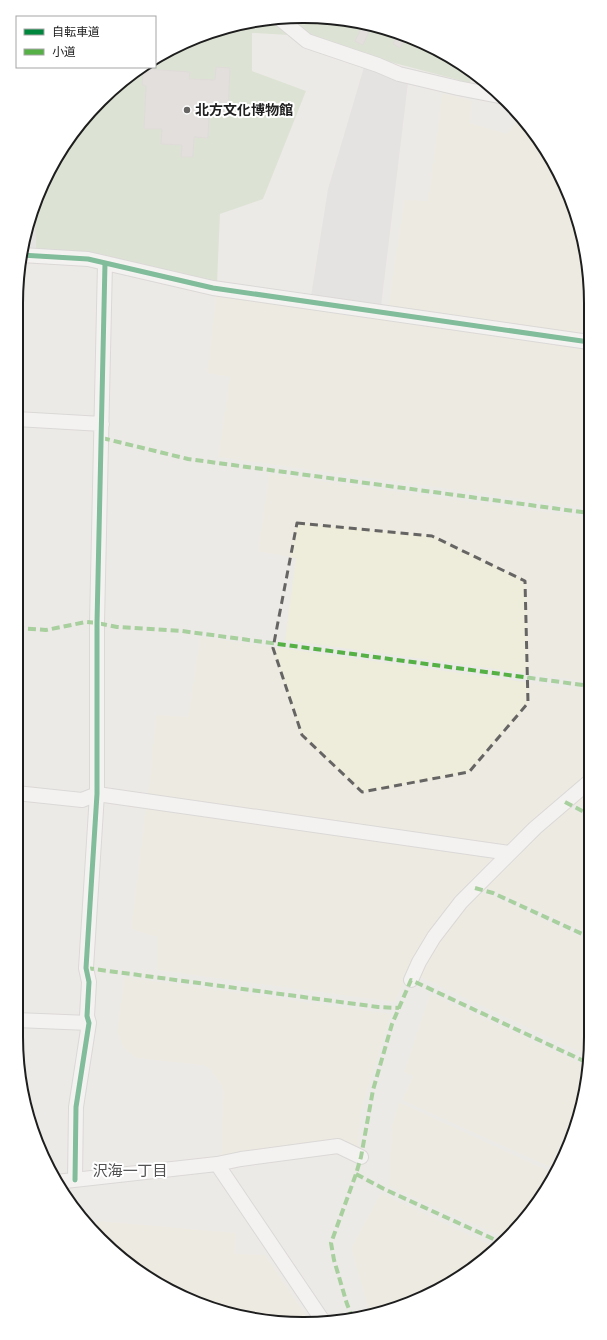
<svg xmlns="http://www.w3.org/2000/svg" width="607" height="1340" font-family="'DejaVu Sans','Noto Sans JP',sans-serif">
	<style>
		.farmland { fill: #eeecda }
		.forest { fill: #cadcbc }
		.parking { fill: #dcdbda }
		.building { fill: #d5d2cf; stroke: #cfcbc8 }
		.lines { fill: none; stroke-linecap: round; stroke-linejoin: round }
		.minor-casing { stroke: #c5c4c3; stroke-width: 16 }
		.minor { stroke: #fcfcfb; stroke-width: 14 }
		.quiet { stroke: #55b145; stroke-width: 4; stroke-dasharray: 8 4; stroke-linecap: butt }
		.cycleway-casing { stroke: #fff; stroke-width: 8 }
		.cycleway { stroke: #00873e; stroke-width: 5 }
		.marked { fill: none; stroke: #666564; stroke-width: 3; stroke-dasharray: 8 5; stroke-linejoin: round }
		.poi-dot { fill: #666564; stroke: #fff; stroke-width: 1.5 }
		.labels { text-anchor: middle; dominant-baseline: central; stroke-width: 4; stroke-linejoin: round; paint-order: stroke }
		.poi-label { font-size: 14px; font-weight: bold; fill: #1e1e1e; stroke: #fff; text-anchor: start }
		.neighbourhood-label { font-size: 15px; fill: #515151; stroke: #fff }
		.rim { fill: none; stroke: #1e1e1e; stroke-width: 2 }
	</style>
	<rect width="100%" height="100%" fill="#eceae7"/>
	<path class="farmland" d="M442 93 472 101 470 123 507 134 520 117 531 128 569 193 589 266V334L388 308 404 200 428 201Z
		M216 295 589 346V490L587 508 218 457 230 377 207 373Z
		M269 474 589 518 590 682 285 640 296 558 258 551Z
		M200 637 590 691V778L509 845 148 796 156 715 188 717Z
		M590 787V811L572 803Z
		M146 806 492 858 448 907 423 941 410 968 395 1002 157 970V937L131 929Z
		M568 808 590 818 591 934 483 886 542 828Z
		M476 893 490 895 591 942V1037L589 1056 420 977 440 940Z
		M124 977 391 1014 361 1111 358 1151 221 1157 223 1092 221 1084 210 1069 203 1065 136 1058 123 1047 117 1032Z
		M430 994 588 1067 586 1088 550 1167 402 1100 413 1076 404 1072Z
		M399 1102 553 1173 519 1226 505 1238 389 1186 390 1154 392 1126Z
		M381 1193 494 1247 447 1286 396 1309 370 1315 351 1248Z
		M97 1221 236 1233 235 1254 265 1255 310 1321 248 1319 160 1285 94 1231Z"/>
	<path class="forest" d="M304 16 359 21 413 38 473 72 470 83 360 54 310 37 300 25Z
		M284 18 289 35 252 33V71L306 91 263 199 220 214 217 284 36 254 34 205 38 194 64 144 100 100 141 67H155V58L193 38 247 22Z"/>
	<path class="parking" d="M364 67 408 83 381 307 311 296 328 189Z
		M34 205 36 254 21 252 22 247Z"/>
	<path class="building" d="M364 23 372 25 363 45 355 41Z
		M398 33 407 36 400 48 393 44Z
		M216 67 230 68 228 116 209 115 208 138 194 137 193 157H181L182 145 161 144 162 129H144L146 86 142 85 143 73H147V69L190 72 189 79 215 80Z"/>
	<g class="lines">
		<g class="minor-casing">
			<path id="minor" d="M279 18 307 41 378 65 399 74 458 88 499 96
				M21 255 88 259 213 288 589 342
				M16 419 102 424
				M16 793 82 800 97 794 510 853
				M411 980 419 962 434 937 461 902 535 828 590 781
				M16 1020 89 1023
				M217 1164 323 1321
				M75 1180 76 1107 89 1023 87 1016 89 982 86 968 97 794V623L105 263
				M56 1182 217 1164 241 1159 338 1146 361 1157"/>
		</g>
		<use href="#minor" class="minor"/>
		<path class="quiet" d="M102 438 188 459 589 513
			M16 628 46 630 86 622 97 623 117 627 182 631 590 686
			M565 802 590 815
			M475 888 493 893 591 938
			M86 968 378 1007 399 1008
			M356 1174 384 1189 500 1242
			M353 1319 347 1304 334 1260 331 1243 356 1174 361 1157 373 1090 392 1024 411 980 588 1063"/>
		<g class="cycleway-casing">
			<path id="cycleway" d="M21 255 88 259 213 288 589 342
				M75 1180 76 1107 89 1023 87 1016 89 982 86 968 97 794V623L105 263"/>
		</g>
		<use href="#cycleway" class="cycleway"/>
	</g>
	<path d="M0 0H607V1340H0ZM297 523 432 536 525 581 528 703 469 772 362 792 302 735 273 648Z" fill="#eceae7" fill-opacity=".55" fill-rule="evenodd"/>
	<path class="marked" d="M297 523 432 536 525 581 528 703 469 772 362 792 302 735 273 648Z"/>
	<circle class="poi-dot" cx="187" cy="110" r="4"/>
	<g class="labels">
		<g class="poi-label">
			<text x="195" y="110">北方文化博物館</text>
		</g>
		<g class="neighbourhood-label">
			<text x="130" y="1171">沢海一丁目</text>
		</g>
	</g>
	<path d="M0 0H607V1340H0ZM303 23H304A280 280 0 0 1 584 303V1037A280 280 0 0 1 304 1317H303A280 280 0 0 1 23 1037V303A280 280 0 0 1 303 23Z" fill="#fff" fill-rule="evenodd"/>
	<path class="rim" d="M303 23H304A280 280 0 0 1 584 303V1037A280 280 0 0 1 304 1317H303A280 280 0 0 1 23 1037V303A280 280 0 0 1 303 23Z"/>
	<rect x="16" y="16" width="140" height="52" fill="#ffffff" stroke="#a5a5a5"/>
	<rect x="24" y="29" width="20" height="6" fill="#00873e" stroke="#a5a5a5"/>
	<text x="52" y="36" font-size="12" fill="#1e1e1e">自転車道</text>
	<rect x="24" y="49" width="20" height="6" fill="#55b145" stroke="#a5a5a5"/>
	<text x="52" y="56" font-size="12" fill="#1e1e1e">小道</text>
</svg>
